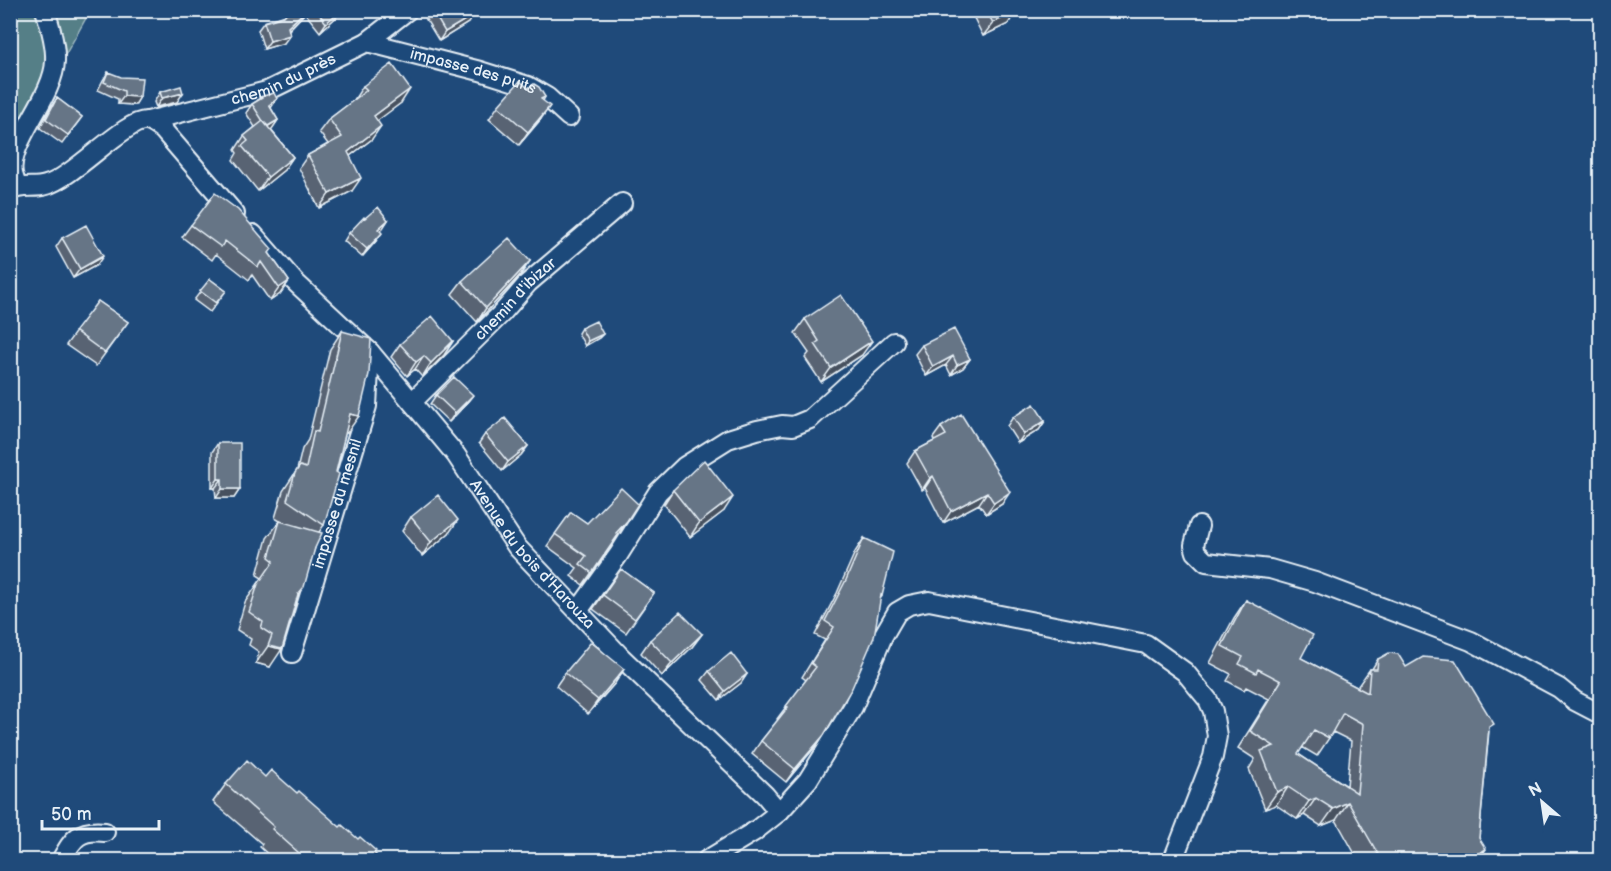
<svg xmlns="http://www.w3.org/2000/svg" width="1611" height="871" font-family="'Balsamiq Sans',sans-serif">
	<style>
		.green { fill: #547f87; stroke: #9eb8c0; stroke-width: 1.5 }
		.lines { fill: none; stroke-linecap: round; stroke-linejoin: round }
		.minor-casing { stroke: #e8f1f8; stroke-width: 22 }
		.minor { stroke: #1f4a7a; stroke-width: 18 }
		.wall { fill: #586473; stroke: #e8f1f8; stroke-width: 1.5; fill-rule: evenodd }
		.shaded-wall { fill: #47515e; stroke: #e8f1f8; stroke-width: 1.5 }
		.building { fill: #667486; stroke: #e8f1f8; stroke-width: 1.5; fill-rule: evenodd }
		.labels { text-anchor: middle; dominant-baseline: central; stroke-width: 5; stroke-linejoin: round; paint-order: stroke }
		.street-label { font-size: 16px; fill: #e8f1f8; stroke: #1f4a7a }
	</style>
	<rect width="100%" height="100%" fill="#1f4a7a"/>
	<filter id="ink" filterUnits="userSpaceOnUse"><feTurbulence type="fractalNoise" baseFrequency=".0167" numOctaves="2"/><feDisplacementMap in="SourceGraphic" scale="12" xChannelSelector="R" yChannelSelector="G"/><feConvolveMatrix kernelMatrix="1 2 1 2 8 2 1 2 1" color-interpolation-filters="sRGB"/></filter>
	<g filter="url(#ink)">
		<path class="green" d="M11 11H90L11 151Z"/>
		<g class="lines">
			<g class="minor-casing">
				<g id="minor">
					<path id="s1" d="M367 42 480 71 528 86 547 97 569 117"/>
					<path id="s2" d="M148 121 267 91 367 42 408 10"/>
					<path d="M18 187C16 183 14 178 13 174 7 143 54 97 55 61 56 45 50 25 45 10"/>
					<path d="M10 191C22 184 34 189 46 185 73 178 127 118 147 121 153 122 159 127 163 130L235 214"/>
					<path id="s3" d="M253 234 294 281 370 352 456 455 517 547 622 658 765 795 779 812 755 831 707 860"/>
					<path id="s4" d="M412 402 502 313 528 283 622 203"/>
					<path d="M1199 526 1194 545 1196 552 1206 562 1270 569 1315 582 1471 641 1559 688 1575 701 1600 714"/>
					<path d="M578 611 619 554 658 492 685 466 728 439 757 430 782 425 793 426 810 419 894 342"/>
					<path id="s5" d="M292 653 367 406 370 352"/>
					<path d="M779 812 808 780 853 707 883 636 897 612 909 605 929 601 1146 644 1185 672 1208 700 1213 711 1217 736 1213 757 1173 860"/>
					<path d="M61 860C73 839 78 829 105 832"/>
				</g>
			</g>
			<use href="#minor" class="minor"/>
		</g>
		<path class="wall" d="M301 10H344L320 32 305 13 289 30 284 43 264 49 258 30 264 22Z
			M430 10H473L468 23 439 41 425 18Z
			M970 10H1017L1008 24 983 36Z
			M108 72 140 97 135 105 118 104V99L98 90 103 80Z
			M363 86 401 103 377 120 372 139 350 156 352 191 319 208 299 168 308 155 328 144 319 132 329 119 354 100Z
			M528 88 545 97 543 101 541 119 519 145 489 119 498 106Z
			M160 92 177 102 156 107 154 102Z
			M260 97 271 108 278 120 271 130 293 157 284 170 258 191 233 160 237 153 235 150 244 136 255 127 246 113 252 104 257 101Z
			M57 98 82 117 62 144 40 128 51 107Z
			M388 220 380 231 376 241 362 257 344 241 349 233Z
			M191 225 269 253 289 281 280 294 270 301 252 275 249 280 216 254 212 260 182 237Z
			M62 238 97 265 73 278 56 247Z
			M530 261 520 275 477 322 452 294 462 281Z
			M210 279 226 291 210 312 194 300Z
			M98 301 128 322 96 366 66 345Z
			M805 319 862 355 821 382 805 358 809 353 795 333Z
			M581 328 603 334 599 338 585 346 578 333Z
			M342 331 347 433H345L324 525 319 532 315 548 298 594 270 667 256 663 259 652 249 645 251 639 237 630 245 602 262 578 257 575 267 538 280 521 275 518 283 491 297 470 302 449 308 440 330 349Z
			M453 341 444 355 422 377 415 369 407 376 391 357 400 344Z
			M922 345 970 359 963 368 951 375 946 365 926 376 915 354Z
			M436 395 466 404 449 422 430 404Z
			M1013 417 1045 421 1039 430 1018 443 1007 426Z
			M941 427 1002 504 986 514 979 504 943 523 925 488 922 490 907 463 915 451 934 441 933 438Z
			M485 434 528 446 521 455 502 471 479 443Z
			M218 443 240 489 234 498H216L215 488H212V452Z
			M673 490 724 511 690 537 664 504Z
			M571 512 587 523 618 535 583 585 571 576 577 568 547 546Z
			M411 517 449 533 422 556 402 531Z
			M864 538 882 596 880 599 824 735 814 748 786 782 752 754 761 741 778 720 777 719 806 680 802 677 825 640 815 635 837 593 855 552Z
			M621 569 654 593 626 633 593 609Z
			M1246 600 1301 658 1358 688V686L1370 669H1372L1378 659 1406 667 1489 731 1479 838 1478 861H1359L1336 820 1321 826 1304 815 1297 819 1276 805 1265 809 1249 769 1255 759 1238 748 1269 699 1246 687 1244 690 1227 681 1231 674 1210 663 1234 618ZM1333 732 1351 741 1347 786 1298 754 1302 747 1317 756Z
			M702 634 692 647 662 676 641 653 650 640Z
			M624 669 615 683 588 714 556 686 565 673Z
			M709 671 747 674 741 683 719 700 702 680Z
			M265 777 297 793 382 861H275L260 847 262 844 213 802 226 784Z"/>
		<path class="shaded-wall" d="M306 10 302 16 282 36 288 27Z
			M341 10H344L320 32 326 23Z
			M1017 10 1008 24 983 36 993 23Z
			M475 14 468 23 439 41 445 32Z
			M290 35 284 43 264 49 270 41Z
			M410 89 401 103 365 130 374 116Z
			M183 93 177 102 156 107 162 98Z
			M124 96 140 97 135 105 118 104Z
			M277 99 271 108 269 105Z
			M550 106 541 119 519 145 528 132Z
			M278 120 272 129 261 136 267 127Z
			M381 126 372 139 338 165 348 152Z
			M293 157 284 170 258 191 268 177Z
			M361 178 352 191 319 208 329 194Z
			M388 220 383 228 372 237 378 229Z
			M382 233 376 241 362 257 367 249Z
			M103 256 97 265 73 278 80 269Z
			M530 261 520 275 477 322 486 308Z
			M289 281 280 294 270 301 279 288Z
			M603 334 599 338 585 346 588 341Z
			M453 341 444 355 422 377 431 363Z
			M872 341 862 355 821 382 831 368Z
			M424 356 415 369 407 376 416 362Z
			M953 356 946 365 926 376 933 367Z
			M970 359 963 368 951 375 957 365Z
			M473 395 466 404 449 422 455 413Z
			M350 414 359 416 347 433 338 431Z
			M1045 421 1039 430 1018 443 1024 434Z
			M528 446 521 455 502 471 508 462Z
			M933 476 925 488 922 490 930 478Z
			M218 479H222L215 488H212Z
			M222 489H240L234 498H216Z
			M987 492 979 504 943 523 951 511Z
			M1010 492 1002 504 986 514 994 503Z
			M733 497 724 511 690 537 699 523Z
			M458 520 449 533 422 556 431 542Z
			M627 521 619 533 607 545 616 533Z
			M702 634 692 647 662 676 672 663Z
			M268 646 282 649 270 667 256 663Z
			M624 669 615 683 588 714 598 700Z
			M747 674 741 683 719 700 725 691Z
			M824 735 814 748 786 782 795 769Z
			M1288 787 1276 805 1265 809 1277 792Z
			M1316 798 1304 815 1297 819 1309 801Z
			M1348 802 1336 820 1321 826 1333 809Z
			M1486 849 1478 861H1467Z
			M1398 855 1447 859 1445 861H1389Z"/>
		<path class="building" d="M289 10 298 11 306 10 288 27 290 35 270 41 264 22 284 16Z
			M316 10H341L326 23Z
			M432 10H473L475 14 445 32Z
			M986 10H1017L993 23Z
			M392 64 410 89 374 116 381 126 348 152 361 178 329 194 308 155 342 137 329 119 367 90 363 86Z
			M108 72 121 77 142 78 140 97 124 96V91L104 82Z
			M520 81 528 88 534 84 539 87 545 97 541 99 550 106 528 132 498 106Z
			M181 86 183 93 162 98 160 92Z
			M274 93 277 99 269 105 278 120 268 126 263 121 252 104 262 98 260 97Z
			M57 98 82 117 68 135 46 119Z
			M263 121 293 157 268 177 242 146 248 141 244 136Z
			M215 193 238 210 272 249 269 253 289 281 279 288 261 262 258 267 225 241 221 247 191 225Z
			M378 207 388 220 378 229 382 233 367 249 349 233 364 217 365 218Z
			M86 225 103 256 80 269 62 238Z
			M509 238 530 261 486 308 462 281Z
			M210 279 226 291 216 303 200 291Z
			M841 295 872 341 831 368 815 344 819 341 805 319Z
			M98 301 128 322 105 353 75 331Z
			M432 316 453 341 431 363 424 356 416 362 400 344Z
			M596 321 603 334 588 341 581 328Z
			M954 329 970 359 957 365 953 356 933 367 922 345Z
			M342 331 371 339 369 374 359 416 350 414 336 472 339 474 324 525 287 500 295 473 300 466 306 468 314 431 318 432Z
			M454 377 473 395 455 413 436 395Z
			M1034 404 1045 421 1024 434 1013 417Z
			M961 414 1010 492 994 503 987 492 951 511 933 476 930 478 915 451 946 435 941 427Z
			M505 418 528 446 508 462 485 434Z
			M218 443H240V489H222V479H218Z
			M704 460 733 497 699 523 673 490Z
			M621 488 638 504 627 521 616 533 618 535 592 573 580 564 586 556 555 534 571 512 587 523Z
			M438 495 458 520 431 542 411 517Z
			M280 521 322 533 315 548 304 587 298 594 282 649 268 646 272 635 261 628 263 622 249 612 258 584 274 561 269 557Z
			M864 538 893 552 882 596 881 595 874 637 852 688 824 735 795 769 761 741 788 707 786 706 816 667 811 663 834 627 825 621 846 580Z
			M621 569 654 593 635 619 603 595Z
			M1246 600 1313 635 1301 658 1368 693 1370 669H1377L1378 659 1389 653 1398 654 1406 667 1423 657 1455 660 1494 724 1489 727 1479 838 1486 849 1467 861H1448L1447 859 1398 855 1389 861H1382L1348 802 1333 809 1316 798 1309 801 1288 787 1277 792 1261 751 1274 746 1250 731 1281 681 1258 669 1256 673 1239 664 1243 657 1222 646ZM1343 713 1363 724 1357 793 1298 754 1314 730 1329 738Z
			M680 612 702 634 672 663 650 640Z
			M591 642 624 669 598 700 565 673Z
			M731 653 747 674 725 691 709 671Z
			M247 760 265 777 271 770 297 793 299 791 340 827 342 825 358 839 360 837 376 851 374 853 382 861H308L272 829 274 827 226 784Z
			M10 843 13 844 10 852Z"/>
	</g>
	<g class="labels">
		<g class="street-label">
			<text stroke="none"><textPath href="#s1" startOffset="110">impasse des puits</textPath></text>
			<text stroke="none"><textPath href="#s2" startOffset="142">chemin du près</textPath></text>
			<text stroke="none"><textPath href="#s4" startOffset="146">chemin d'ibizar</textPath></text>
			<text stroke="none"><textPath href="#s5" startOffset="156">impasse du mesnil</textPath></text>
			<text stroke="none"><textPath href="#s3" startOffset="426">Avenue du bois d'Harouza</textPath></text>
		</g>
	</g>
	<rect width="1611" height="871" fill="none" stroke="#1f4a7a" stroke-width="36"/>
	<rect x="18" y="18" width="1575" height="835" fill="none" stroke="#e8f1f8" stroke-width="2" filter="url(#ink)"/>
	<g transform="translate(1542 802) rotate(331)" stroke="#1f4a7a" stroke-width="4.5" paint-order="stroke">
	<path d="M0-4.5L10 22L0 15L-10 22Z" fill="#e8f1f8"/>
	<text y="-9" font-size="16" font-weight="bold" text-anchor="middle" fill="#e8f1f8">N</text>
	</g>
	<path d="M42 820v9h117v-9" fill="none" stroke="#e8f1f8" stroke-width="3"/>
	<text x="51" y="820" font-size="18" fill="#e8f1f8" stroke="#1f4a7a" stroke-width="4.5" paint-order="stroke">50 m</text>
</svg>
